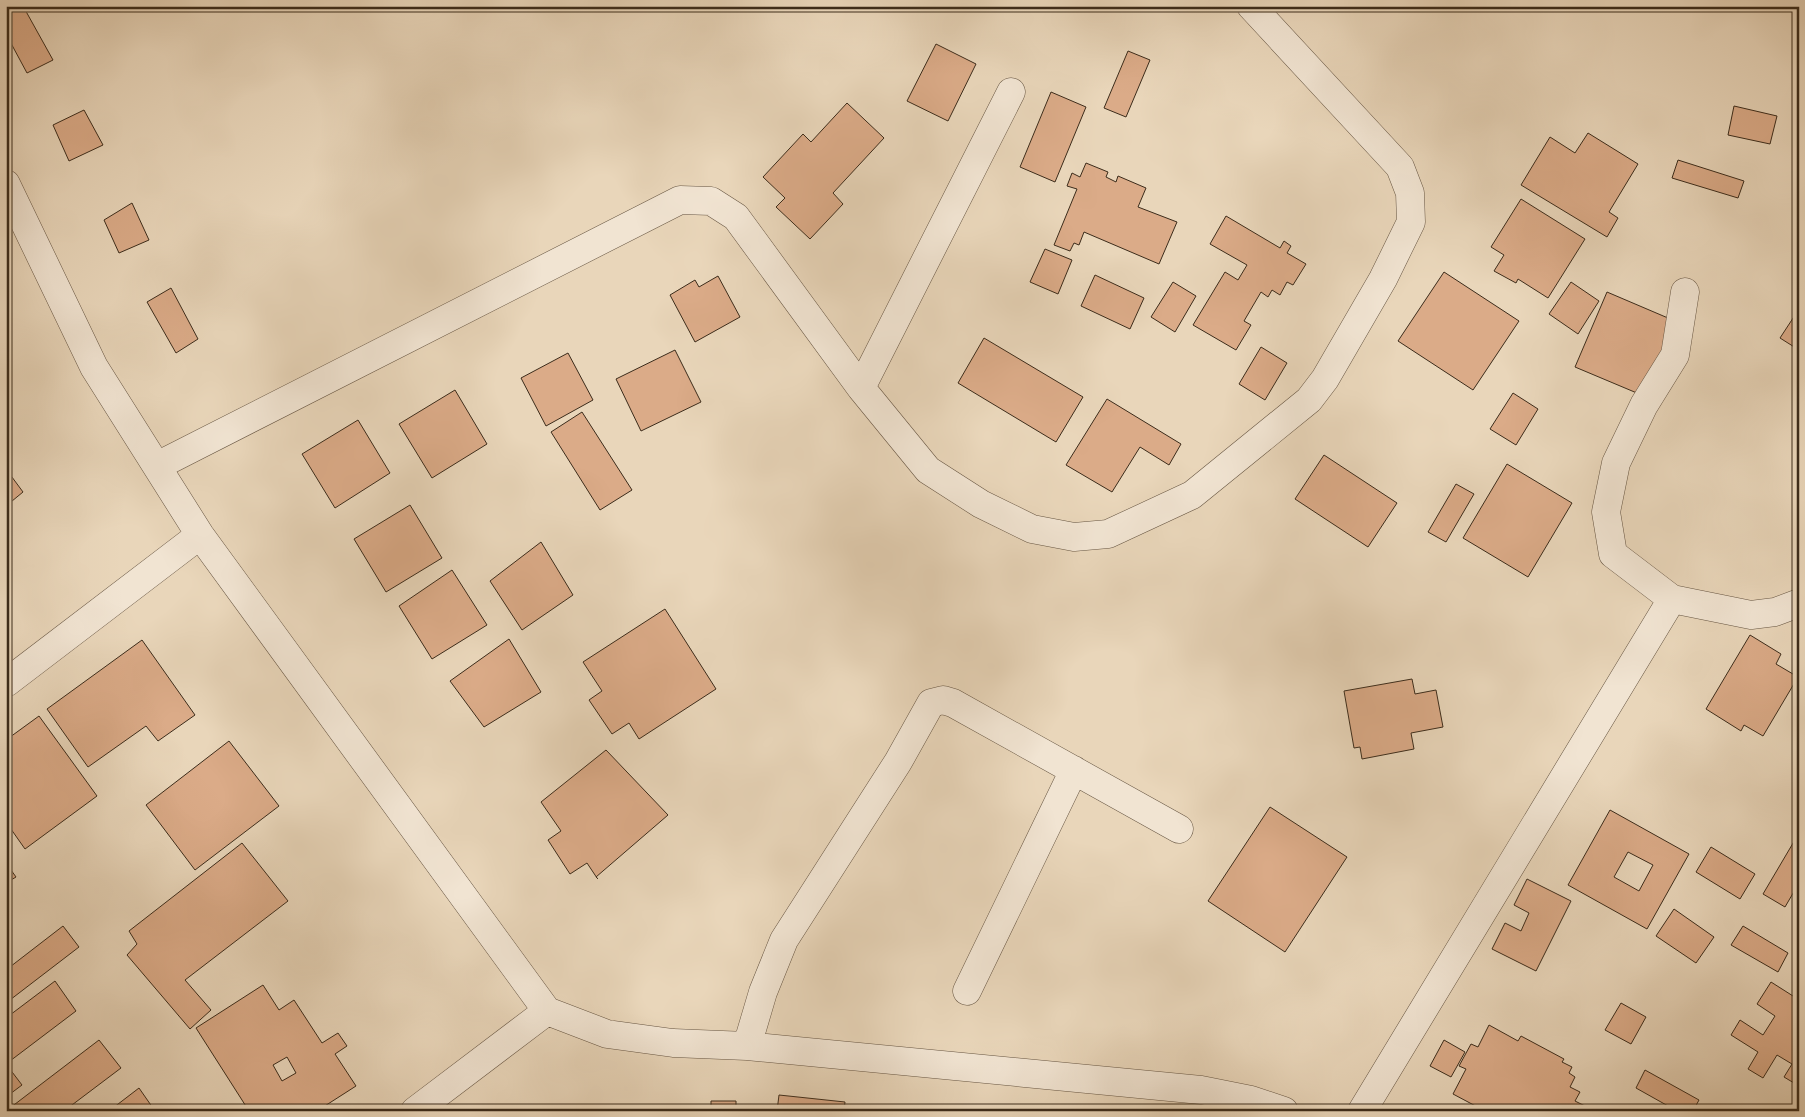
<svg xmlns="http://www.w3.org/2000/svg" width="1805" height="1117" font-family="'Libre Bodoni',serif">
	<style>
		.building { fill: #dbab88; stroke: #3c2c1b; fill-rule: evenodd }
		.lines { fill: none; stroke-linecap: round; stroke-linejoin: round }
		.street-casing { stroke: #675643; stroke-width: 29 }
		.street { stroke: #f1e4d2; stroke-width: 28 }
	</style>
	<rect width="100%" height="100%" fill="#e9d6ba"/>
	<filter id="stains"><feTurbulence type="fractalNoise" baseFrequency=".004" numOctaves="4"/><feColorMatrix values="0 0 0 0 .2 0 0 0 0 .09 0 0 0 0 .02 0 0 0 .5 -.17"/></filter>
	<radialGradient id="worn" r=".72"><stop offset=".6" stop-color="#630" stop-opacity="0"/><stop offset="1" stop-color="#630" stop-opacity=".3"/></radialGradient>
	<path class="building" d="M6 6H23L53 60 27 73 6 34Z
		M936 44 976 64 948 121 907 101Z
		M1128 51 1150 60 1126 117 1104 108Z
		M1051 92 1086 107 1055 182 1020 167Z
		M847 103 884 138 833 193 843 204 810 239 776 207 785 198 763 177 803 134 811 142Z
		M1734 106 1777 116 1770 144 1728 135Z
		M84 110 103 145 69 161 53 125Z
		M1588 133 1638 164 1609 212 1618 218 1607 237 1521 185 1550 137 1575 153Z
		M1678 160 1744 181 1738 198 1672 178Z
		M1086 163 1108 172 1106 177 1116 182 1118 176 1146 188 1138 207 1177 222 1159 264 1084 232 1079 245 1074 243 1070 251 1054 245 1077 189 1067 186 1072 173 1080 177Z
		M1521 199 1585 239 1548 298 1518 279 1516 283 1494 271 1504 255 1491 247Z
		M132 203 149 240 119 253 104 220Z
		M1226 216 1280 248 1284 241 1291 246 1287 253 1306 264 1293 285 1287 282 1280 295 1272 290 1268 297 1261 292 1244 321 1251 325 1236 350 1193 325 1225 272 1238 280 1247 265 1210 244Z
		M1045 249 1072 260 1058 294 1030 282Z
		M1444 272 1519 321 1473 390 1398 341Z
		M1095 275 1144 298 1130 329 1081 306Z
		M718 276 740 317 695 342 670 295 695 280 699 287Z
		M1173 282 1196 296 1175 332 1151 317Z
		M1571 282 1599 301 1578 334 1549 314Z
		M171 288 198 339 176 353 147 302Z
		M1607 292 1675 321 1644 396 1575 367Z
		M1799 309V350L1780 338Z
		M984 338 1083 397 1056 442 958 383Z
		M1261 347 1287 363 1265 400 1239 384Z
		M675 350 701 402 641 431 616 379Z
		M568 353 593 400 546 426 521 378Z
		M455 390 487 444 432 478 399 424Z
		M1513 393 1538 409 1516 445 1490 429Z
		M1107 399 1181 444 1169 465 1140 447 1112 492 1066 465Z
		M582 412 632 490 600 510 551 432Z
		M358 420 390 473 335 508 302 454Z
		M1324 455 1397 503 1368 547 1295 499Z
		M1507 464 1572 503 1528 577 1463 538Z
		M6 469 23 492 6 506Z
		M1456 484 1474 494 1446 542 1428 532Z
		M410 505 442 558 386 592 354 539Z
		M541 542 573 595 522 630 490 581Z
		M452 570 487 625 432 659 399 606Z
		M665 609 716 689 639 739 629 723 612 734 589 700 602 691 583 662Z
		M1750 635 1781 654 1776 664 1798 677 1763 736 1744 725 1741 731 1706 709Z
		M509 639 541 692 484 727 450 681Z
		M142 640 195 715 158 741 146 726 88 767 47 709Z
		M1412 679 1415 694 1436 690 1443 727 1411 733 1414 749 1362 759 1360 747 1354 748 1344 691Z
		M39 716 97 796 25 849 6 822V740Z
		M229 741 279 806 195 870 146 805Z
		M606 750 668 815 596 877 598 879 597 878 587 863 570 874 548 840 561 831 541 802Z
		M1270 807 1347 857 1285 952 1208 901Z
		M1610 810 1689 854 1647 929 1568 885ZM1628 852 1653 865 1639 891 1614 877Z
		M1799 833V883L1785 907 1763 894Z
		M242 843 288 901 185 980 211 1010 190 1029 127 955 137 944 129 931Z
		M1711 847 1755 874 1740 899 1696 872Z
		M6 863 16 877 6 883Z
		M1527 879 1571 901 1536 971 1492 949 1505 923 1521 931 1529 913 1514 905Z
		M1674 909 1714 937 1696 963 1656 936Z
		M63 926 79 947 6 1003V970Z
		M1743 926 1788 953 1778 972 1731 945Z
		M55 981 76 1011 6 1064 22 1085 6 1097V1018Z
		M1771 982 1793 996 1799 987V1086L1784 1077 1792 1064 1777 1055 1763 1078 1748 1069 1758 1052 1731 1035 1740 1020 1763 1035 1775 1016 1757 1004Z
		M263 985 279 1010 294 1000 322 1043 338 1033 347 1046 335 1054 356 1086 317 1111H249L196 1028ZM287 1057 296 1073 282 1081 273 1065Z
		M1621 1003 1646 1017 1631 1044 1605 1030Z
		M1489 1025 1518 1041 1521 1036 1564 1059 1562 1062 1572 1067 1569 1073 1575 1077 1570 1087 1580 1092 1575 1101 1587 1107 1585 1111H1485L1453 1094 1466 1069 1459 1066 1471 1044 1478 1047Z
		M99 1040 121 1068 64 1111H6Z
		M1444 1040 1465 1052 1451 1077 1430 1066Z
		M1645 1070 1699 1100 1693 1111H1677L1636 1088Z
		M139 1088 155 1111H109Z
		M779 1095 845 1102 844 1111H777Z
		M711 1101H736V1111H711Z"/>
	<g class="lines">
		<g class="street-casing">
			<path id="street" d="M6 184 94 367 200 535 547 1011 607 1034 673 1043 747 1046 1201 1090 1251 1100 1284 1111
				M861 388 1011 92
				M157 466 680 200 711 201 736 217 861 388 928 470 981 504 1032 529 1074 537 1108 534 1192 495 1309 400 1325 379 1383 279 1411 222 1410 193 1400 167 1251 6
				M1672 599 1751 615 1775 612 1799 603
				M6 683 200 535
				M967 991 1074 770
				M747 1046 763 992 784 940 898 762 931 703 943 700 953 703 1179 829
				M415 1111 547 1011
				M1362 1111 1672 599 1613 554 1606 512 1616 463 1644 405 1675 355 1685 292"/>
		</g>
		<use href="#street" class="street"/>
	</g>
	<rect width="1805" height="1117" fill="none" stroke="#e9d6ba" stroke-width="25"/>
	<rect x="8" y="8" width="1790" height="1102" fill="none" stroke="#3c2c1b" stroke-width="2.5"/>
	<rect x="12" y="12" width="1780" height="1092" fill="none" stroke="#3c2c1b"/>
	<rect width="100%" height="100%" filter="url(#stains)"/>
	<rect width="100%" height="100%" fill="url(#worn)"/>
</svg>
